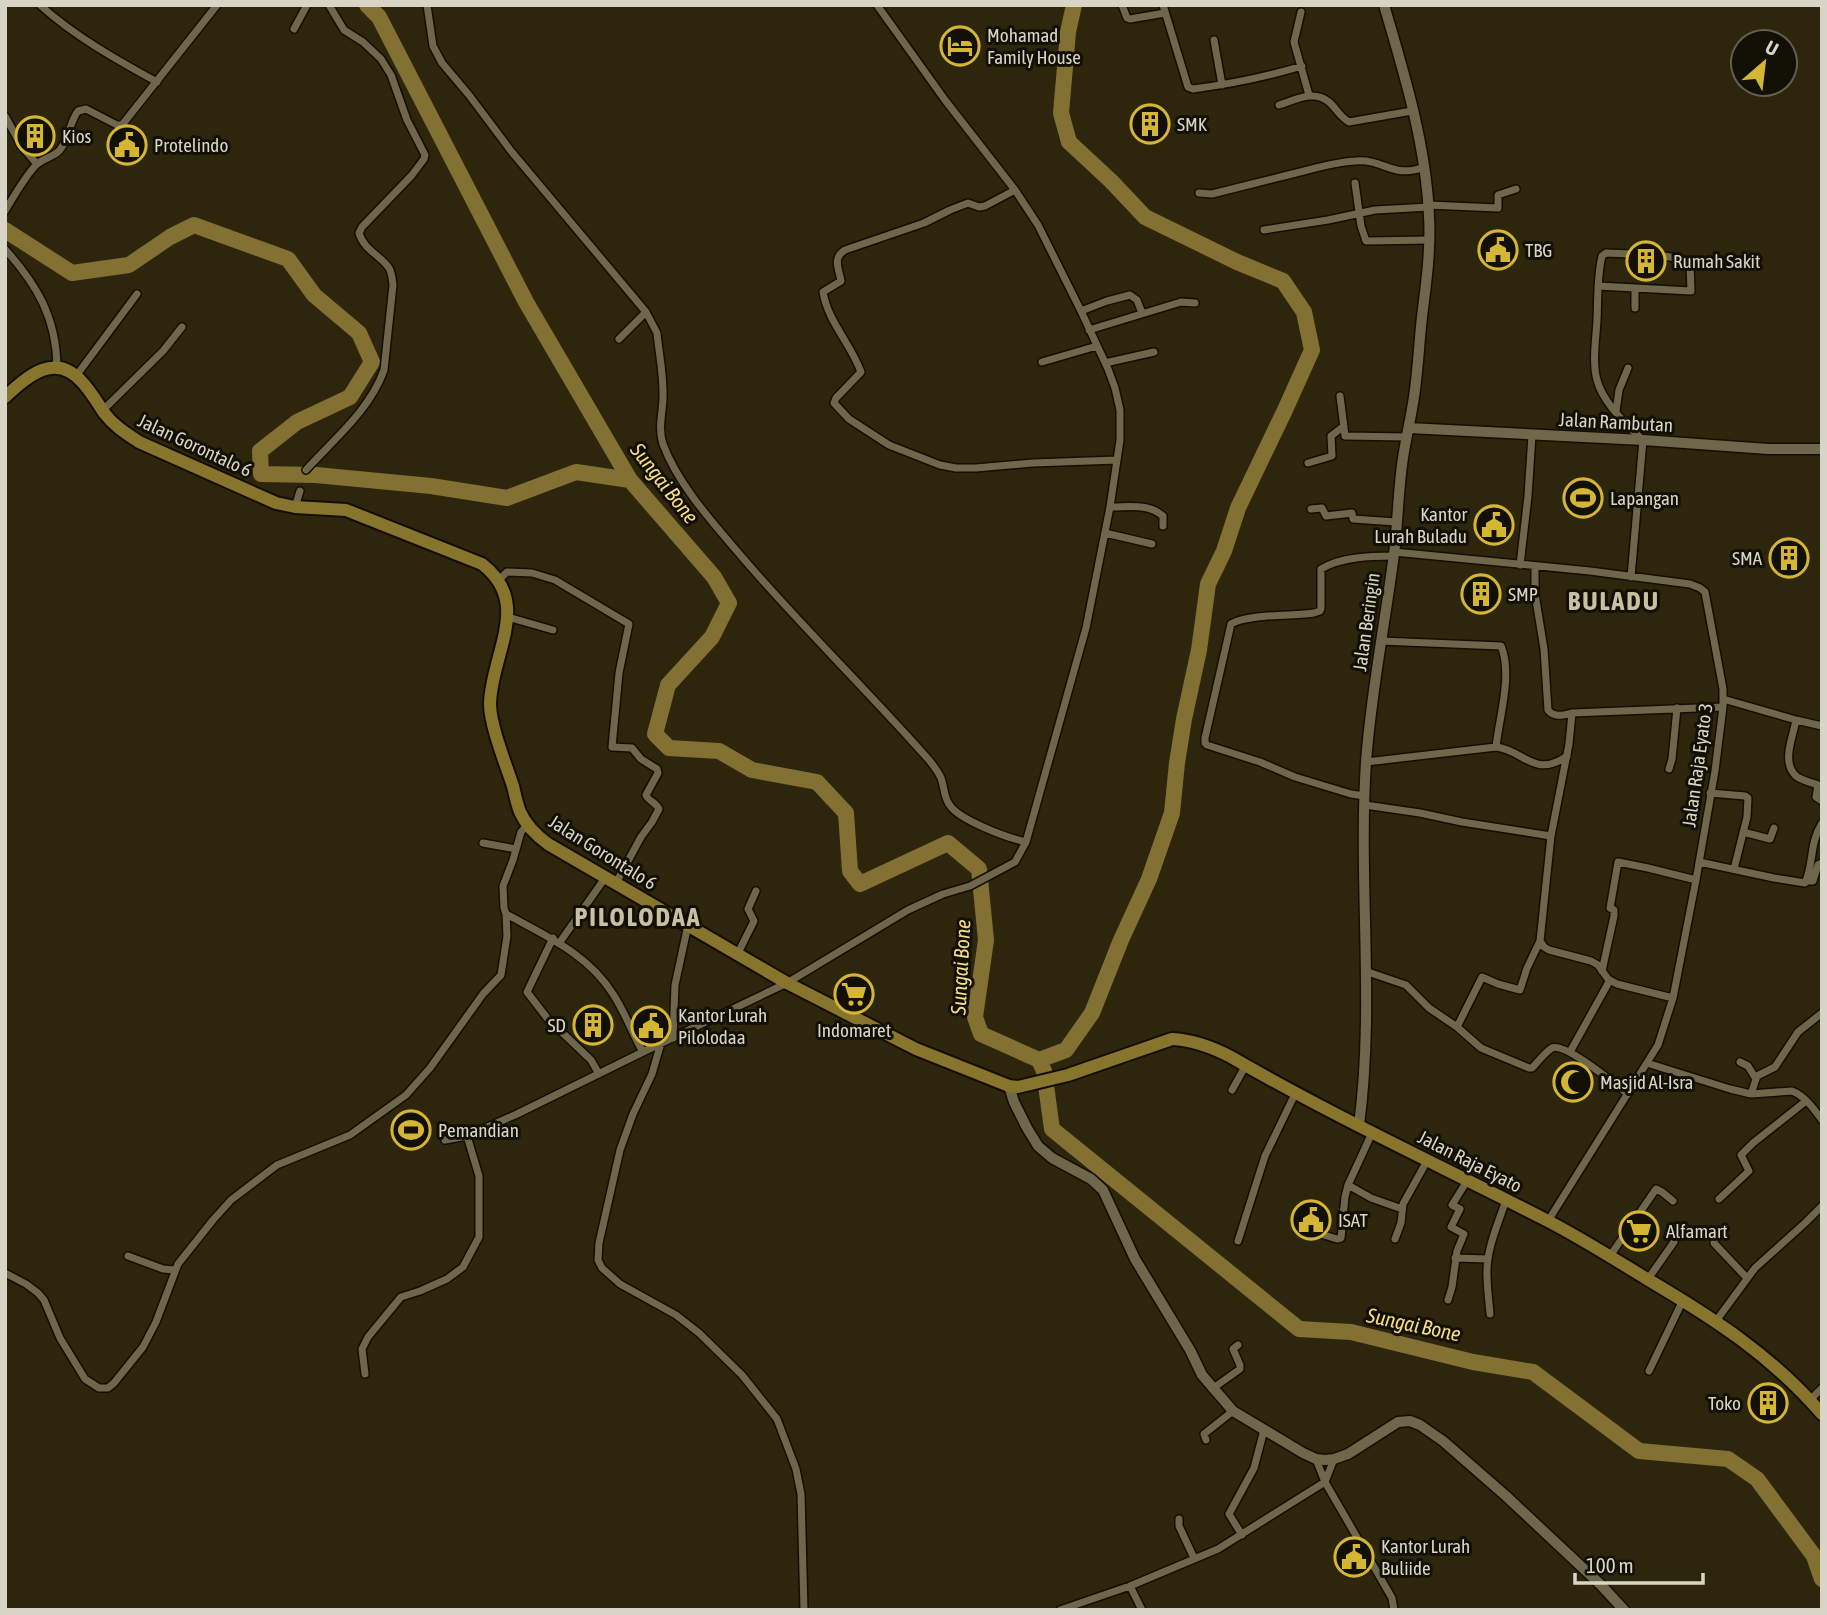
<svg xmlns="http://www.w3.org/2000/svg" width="1827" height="1615" font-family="'Asap Condensed',sans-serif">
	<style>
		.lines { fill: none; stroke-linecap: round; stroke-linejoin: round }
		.river { stroke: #827133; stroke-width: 16 }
		.minor-casing { stroke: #150e00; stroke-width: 10 }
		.tertiary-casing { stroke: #150e00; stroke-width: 13 }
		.primary-casing { stroke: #150e00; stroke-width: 16 }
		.minor { stroke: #6f674c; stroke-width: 7 }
		.tertiary { stroke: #6f674c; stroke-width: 10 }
		.primary { stroke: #87752d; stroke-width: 12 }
		.labels { text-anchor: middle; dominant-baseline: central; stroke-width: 6; stroke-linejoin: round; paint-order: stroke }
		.poi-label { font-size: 19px; fill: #d9d5c6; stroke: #120f05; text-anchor: start }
		.street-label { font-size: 19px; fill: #d9d5c6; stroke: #120f05 }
		.water-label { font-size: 21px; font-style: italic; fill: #f6dc82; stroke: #120f05 }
		.district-label { font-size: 26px; font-weight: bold; letter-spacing: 2px; fill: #c8c0a2; stroke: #120f05 }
	</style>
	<rect width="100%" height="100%" fill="#2d260c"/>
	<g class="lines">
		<path class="river" d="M367 5 379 17 526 302 630 480 714 577 729 603 712 637 668 685 655 734 669 748 719 751 752 770 817 782 846 813 850 871 860 884 948 843 979 869 986 940 975 1017 981 1034 1039 1060 1044 1071 1052 1129 1299 1329 1351 1332 1473 1362 1533 1372 1639 1451 1728 1459 1757 1479 1814 1556 1822 1579
			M5 230 72 273 129 265 170 237 194 225 288 259 314 295 359 333 372 362 350 397 297 422 260 451 261 474 316 475 431 486 507 498 576 472 630 480
			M1039 1060 1066 1050 1092 1013 1121 940 1149 879 1172 813 1177 763 1184 719 1199 650 1208 584 1224 551 1238 508 1285 410 1312 350 1304 312 1283 281 1237 262 1145 217 1111 181 1069 142 1061 113 1068 32 1074 5"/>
		<g class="minor-casing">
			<path id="minor" d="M40 5C74 36 117 60 157 82
				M427 5 433 46 442 63 469 95 511 151 646 312 657 333C659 353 663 372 663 392 664 409 657 427 663 444 678 485 714 524 742 557 802 627 868 691 929 760 933 765 938 771 941 778 944 786 944 797 949 804 958 820 1008 838 1026 842
				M1122 5 1127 18 1130 19 1165 13
				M1163 5 1188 87 1193 89C1230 84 1266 77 1302 66
				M1301 12 1294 42 1309 95
				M294 29 307 5
				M1214 40 1222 85
				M1279 105C1295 100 1314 89 1329 102 1336 108 1340 117 1349 122L1412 111
				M5 116 22 147 37 164
				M1355 183 1361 226 1366 241 1429 240
				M1015 190 985 206 979 207 968 203 950 210 924 223 845 250C832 258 839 269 841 281L823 292C828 322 851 344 861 372L836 398 834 403 849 419 889 445 940 465 956 468H976L1033 463 1117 460
				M1199 193 1212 194C1239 187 1265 181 1292 174 1313 169 1334 162 1356 161 1385 159 1392 179 1425 167
				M1428 205 1498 208V195L1516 189
				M5 211C14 196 24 178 36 165 42 159 53 157 59 151 69 140 69 123 78 111L86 109 117 125H122L217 5
				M1264 230 1328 220 1375 210 1429 207
				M5 249C37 285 56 317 57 366
				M1598 286 1691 291 1690 264C1678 253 1624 254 1606 253L1602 256C1597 276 1598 299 1597 320 1596 339 1592 362 1597 380 1603 403 1626 425 1643 440L1631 577
				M1635 288V308
				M1081 311 1107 301 1130 295 1137 300 1142 313
				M1089 330 1181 302 1195 303
				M619 339 646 312
				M1042 362 1097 346
				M1105 363 1154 352
				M76 376 137 294
				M1340 396 1345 436 1407 437
				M103 410 163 351 182 327
				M1616 411 1619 390 1628 368
				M1308 463 1332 456 1331 436 1344 426
				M306 470C334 439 370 410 384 370L393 285C392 279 392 273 389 268 380 255 364 250 359 233L362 227 412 175 424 159 425 155 407 120 391 75 381 59 363 42 344 30 329 5
				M295 507 300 491
				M1110 507C1129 507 1148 503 1163 516V526
				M1311 509 1322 508 1326 516 1352 513 1353 519 1396 522
				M1105 533 1152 544
				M1394 552 1590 571 1690 584 1700 588 1705 592 1723 689V707L1715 771 1696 880 1673 998 1658 1045 1548 1221
				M1520 565 1528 496 1532 435
				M1535 566V594L1544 649 1548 710C1554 718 1564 715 1572 713
				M499 580 507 572 532 573 555 580 629 624 619 673 612 747 632 748 641 759 657 769 658 773 646 795C648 801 656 802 659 809L652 822 641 837 616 883
				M508 617 553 630
				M1381 641 1501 646C1513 674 1499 718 1496 747 1524 750 1534 779 1567 756
				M1723 699 1796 720C1793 737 1781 762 1796 776 1802 781 1811 782 1818 785L1816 797 1822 801
				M1796 720 1822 726
				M1366 762 1496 747
				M1669 769 1672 759 1677 708
				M1710 793 1745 796 1748 798 1747 817 1734 869
				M1365 796 1351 794 1295 777 1260 762 1207 745 1205 743V738L1231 624C1247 614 1294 616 1314 613L1320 611 1321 608V569C1341 557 1370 556 1394 556
				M1365 805 1420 813 1462 822 1551 836
				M528 824 521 832 513 860 503 886 504 908 506 914C546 936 588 954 613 994 625 1012 632 1033 643 1052
				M1743 832 1770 839 1774 828
				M483 843 516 849
				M1699 862 1774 878 1805 883C1814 864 1809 844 1822 823
				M1806 881H1813L1818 865 1822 863
				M553 938 527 992 547 1018 591 1060 599 1074
				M560 942 605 878
				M738 953 754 921 748 909 756 891
				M1365 971 1406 985 1429 1008 1457 1027 1481 1048 1529 1068H1532C1538 1062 1545 1052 1552 1048 1565 1042 1616 1085 1628 1094
				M1602 971 1614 916V910L1610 908 1618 862 1648 868 1696 880
				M1673 998 1617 984 1608 979 1598 965 1591 961 1549 950 1544 947 1540 941 1551 836 1569 744 1572 713 1723 707
				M1457 1027 1482 977 1498 984 1520 990 1527 968 1540 941
				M673 1038 675 985 688 925
				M661 1043 652 1074 633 1114 620 1150 599 1243 598 1260 602 1268 620 1284 676 1315 699 1333 742 1375 777 1419 796 1469 801 1494 804 1610
				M1570 1052 1610 980
				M1740 1062 1748 1066 1756 1079
				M1647 1063 1730 1089 1751 1094 1792 1091C1805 1096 1814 1109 1822 1120
				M1232 1090 1246 1065
				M1751 1094 1757 1076 1775 1067 1798 1032 1822 1013
				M445 1140 467 1136 517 1114 643 1052 787 983 908 910 943 894 970 886 1015 862 1026 842 1086 628 1110 507 1120 440V410L1115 388 1108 369 1081 311 1038 225 1015 190 945 100 877 5
				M1348 1185 1371 1198 1402 1209
				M1719 1199 1749 1171 1741 1155 1753 1143 1806 1101
				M1298 1227 1337 1239 1341 1238 1345 1197 1348 1185 1372 1133
				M1722 1231 1714 1240V1243L1746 1277
				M1395 1239 1401 1223 1403 1204 1427 1161
				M1238 1241 1265 1156 1296 1092
				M128 1256 163 1269 175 1270
				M1610 1256 1656 1189 1662 1192 1673 1201
				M1455 1258 1488 1259
				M5 1273 26 1284 38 1293 44 1300 60 1338 85 1379 99 1388H108L114 1383 143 1347 156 1322 178 1264 213 1220 231 1200 277 1165 350 1135 406 1095 430 1068 483 994 501 975 507 936 506 914
				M1648 1279 1674 1242
				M1448 1300 1452 1287 1457 1251 1464 1234 1451 1227 1460 1209 1452 1205 1467 1181
				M1490 1314C1489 1301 1487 1288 1487 1275 1486 1250 1498 1224 1506 1200
				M1716 1321 1755 1268 1805 1223 1822 1206
				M1649 1371 1683 1300
				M365 1374 362 1349 368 1337 401 1297 420 1291 447 1279 463 1267 479 1237V1176L467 1136
				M1212 1389 1240 1369V1365L1233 1349 1238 1345
				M1810 1400 1822 1388
				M1206 1440 1204 1434 1233 1411
				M1316 1459 1325 1482 1392 1598 1394 1610
				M1179 1519V1526L1194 1558
				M1242 1535 1229 1514 1254 1468 1264 1430
				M1130 1586 1142 1610
				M1060 1610 1130 1586 1218 1549 1325 1482 1334 1459"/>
		</g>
		<g class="tertiary-casing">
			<path id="tertiary" d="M1409 428 1643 440 1768 449H1822
				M1009 1086 1014 1102 1027 1128 1038 1146 1052 1158 1091 1179 1103 1190 1135 1259 1190 1350 1202 1375 1233 1411 1303 1453 1316 1459 1325 1460 1334 1459 1348 1454 1398 1422 1410 1421 1420 1425 1443 1441 1506 1496 1601 1585 1624 1610
				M1359 1125C1375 1005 1358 883 1366 762 1371 692 1385 624 1394 554 1398 522 1398 490 1403 458 1406 438 1411 417 1414 397 1418 370 1419 344 1422 317 1426 284 1431 250 1429 216 1426 144 1404 73 1384 5"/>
		</g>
		<g class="primary-casing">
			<path id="primary" d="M5 397C29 375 56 351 83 383 92 393 98 404 105 414 114 426 127 434 139 442L276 503 295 507 346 510 482 564C533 603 491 654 490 704 490 725 506 765 513 786 515 795 517 804 520 812 526 825 537 836 548 844L787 983 916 1049 1009 1086 1018 1087 1068 1075 1172 1039C1194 1040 1212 1047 1231 1057 1333 1116 1441 1166 1546 1220 1581 1238 1614 1259 1647 1279 1713 1318 1771 1355 1822 1414"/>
		</g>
		<use href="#minor" class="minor"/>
		<use href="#tertiary" class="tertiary"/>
		<use href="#primary" class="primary"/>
	</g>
	<defs>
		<g id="hotel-ring" transform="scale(2.0125)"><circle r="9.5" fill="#120f05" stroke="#d5b534" stroke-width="1.5"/><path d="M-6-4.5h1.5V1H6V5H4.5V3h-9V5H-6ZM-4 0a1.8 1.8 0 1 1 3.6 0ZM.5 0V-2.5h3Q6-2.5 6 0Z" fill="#d5b534"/></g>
		<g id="building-ring" transform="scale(2.0125)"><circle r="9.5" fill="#120f05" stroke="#d5b534" stroke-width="1.5"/><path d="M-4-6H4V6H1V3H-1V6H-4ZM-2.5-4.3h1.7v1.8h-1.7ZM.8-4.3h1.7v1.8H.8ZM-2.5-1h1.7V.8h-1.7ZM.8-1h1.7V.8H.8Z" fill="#d5b534"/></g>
		<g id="civic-ring" transform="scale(2.0125)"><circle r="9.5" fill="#120f05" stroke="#d5b534" stroke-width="1.5"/><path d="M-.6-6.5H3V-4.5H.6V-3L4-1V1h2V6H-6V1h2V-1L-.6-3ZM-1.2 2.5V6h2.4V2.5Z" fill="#d5b534"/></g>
		<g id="stadium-ring" transform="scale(2.0125)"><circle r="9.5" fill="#120f05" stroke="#d5b534" stroke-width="1.5"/><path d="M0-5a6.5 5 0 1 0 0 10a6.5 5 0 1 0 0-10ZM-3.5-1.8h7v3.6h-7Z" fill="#d5b534"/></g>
		<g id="supermarket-ring" transform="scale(2.0125)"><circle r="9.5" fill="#120f05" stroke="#d5b534" stroke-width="1.5"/><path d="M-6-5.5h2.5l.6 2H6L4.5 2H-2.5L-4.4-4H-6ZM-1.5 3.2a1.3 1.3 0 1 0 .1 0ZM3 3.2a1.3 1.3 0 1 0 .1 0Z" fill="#d5b534"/></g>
		<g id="mosque-ring" transform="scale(2.0125)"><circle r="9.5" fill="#120f05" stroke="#d5b534" stroke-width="1.5"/><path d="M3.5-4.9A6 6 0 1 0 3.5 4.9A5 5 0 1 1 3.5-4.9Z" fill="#d5b534"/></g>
	</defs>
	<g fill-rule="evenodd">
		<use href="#hotel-ring" x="960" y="46"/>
		<use href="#building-ring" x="1150" y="124"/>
		<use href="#building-ring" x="35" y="136"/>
		<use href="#civic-ring" x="127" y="145"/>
		<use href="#civic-ring" x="1498" y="250"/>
		<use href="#building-ring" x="1646" y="261"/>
		<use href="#stadium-ring" x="1583" y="498"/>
		<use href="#civic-ring" x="1494" y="525"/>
		<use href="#building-ring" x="1789" y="558"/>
		<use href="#building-ring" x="1481" y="594"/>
		<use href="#supermarket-ring" x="854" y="994"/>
		<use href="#building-ring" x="593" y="1025"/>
		<use href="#civic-ring" x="651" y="1026"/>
		<use href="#mosque-ring" x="1573" y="1082"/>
		<use href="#stadium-ring" x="411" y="1130"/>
		<use href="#civic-ring" x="1311" y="1220"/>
		<use href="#supermarket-ring" x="1639" y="1231"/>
		<use href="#building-ring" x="1768" y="1403"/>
		<use href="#civic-ring" x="1354" y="1557"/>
	</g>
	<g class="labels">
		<g class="poi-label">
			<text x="987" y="35">Mohamad<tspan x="987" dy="22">Family House</tspan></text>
			<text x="1177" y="124">SMK</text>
			<text x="62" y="136">Kios</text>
			<text x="154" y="145">Protelindo</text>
			<text x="1525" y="250">TBG</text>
			<text x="1673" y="261">Rumah Sakit</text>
			<text x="1610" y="498">Lapangan</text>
			<text x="1467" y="514" text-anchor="end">Kantor<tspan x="1467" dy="22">Lurah Buladu</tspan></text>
			<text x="1762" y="558" text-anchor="end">SMA</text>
			<text x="1508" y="594">SMP</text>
			<text x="678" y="1015">Kantor Lurah<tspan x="678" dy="22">Pilolodaa</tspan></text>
			<text x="566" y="1025" text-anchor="end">SD</text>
			<text x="854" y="1030" text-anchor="middle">Indomaret</text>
			<text x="1600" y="1082">Masjid Al-Isra</text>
			<text x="438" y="1130">Pemandian</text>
			<text x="1338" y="1220">ISAT</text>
			<text x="1666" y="1231">Alfamart</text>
			<text x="1741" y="1403" text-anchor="end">Toko</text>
			<text x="1381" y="1546">Kantor Lurah<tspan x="1381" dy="22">Buliide</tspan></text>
		</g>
		<g class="street-label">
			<text transform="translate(1616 422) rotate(3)">Jalan Rambutan</text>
			<text transform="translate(195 445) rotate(25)">Jalan Gorontalo 6</text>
			<text transform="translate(1366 622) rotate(-82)">Jalan Beringin</text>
			<text transform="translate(1697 765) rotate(-82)">Jalan Raja Eyato 3</text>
			<text transform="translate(603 852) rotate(32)">Jalan Gorontalo 6</text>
			<text transform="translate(1470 1161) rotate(27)">Jalan Raja Eyato</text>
		</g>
		<g class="water-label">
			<text transform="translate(665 483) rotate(52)">Sungai Bone</text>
			<text transform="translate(960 967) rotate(-87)">Sungai Bone</text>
			<text transform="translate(1414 1324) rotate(12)">Sungai Bone</text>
		</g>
		<g class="district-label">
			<text x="1614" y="601">BULADU</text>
			<text x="638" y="917">PILOLODAA</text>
		</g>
	</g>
	<rect width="1827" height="1615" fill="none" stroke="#d9d5c6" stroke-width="14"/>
	<g transform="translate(1764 63) rotate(28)"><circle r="33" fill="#120f05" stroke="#625e52" stroke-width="2"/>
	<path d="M0-5L12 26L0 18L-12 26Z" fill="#d5b534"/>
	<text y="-10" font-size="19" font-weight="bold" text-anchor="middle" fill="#d9d5c6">U</text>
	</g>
	<path d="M1575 1573v10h128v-10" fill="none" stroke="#d9d5c6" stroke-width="3.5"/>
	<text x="1586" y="1573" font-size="21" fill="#d9d5c6" stroke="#120f05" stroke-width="5" paint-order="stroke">100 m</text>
</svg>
